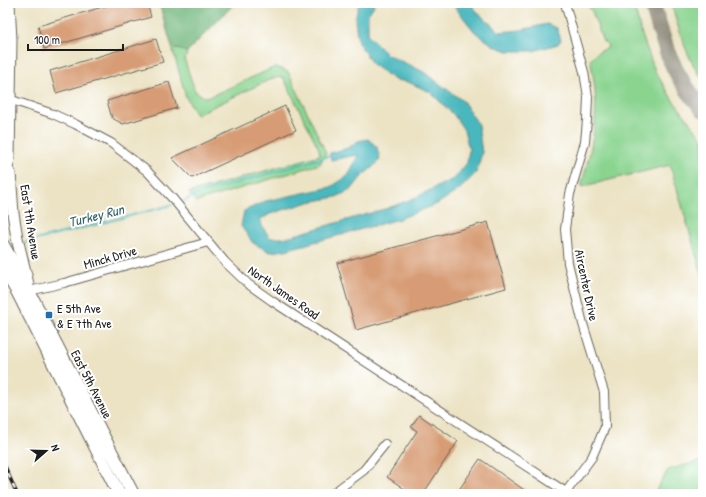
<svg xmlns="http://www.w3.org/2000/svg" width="706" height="497" font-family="'Patrick Hand',sans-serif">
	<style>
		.green { fill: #8ad490; stroke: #537856 }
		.forest { fill: #6fb67a; stroke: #46694b }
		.water { fill: #48b8be; stroke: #326a6d }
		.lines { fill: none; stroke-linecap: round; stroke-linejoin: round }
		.stream { stroke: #48b8be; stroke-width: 2 }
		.taxiway { stroke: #848070; stroke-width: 17 }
		.building { fill: #d79c75 }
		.street-casing { stroke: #656257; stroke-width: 10 }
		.secondary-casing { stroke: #656257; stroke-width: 13 }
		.primary-casing { stroke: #656257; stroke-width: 14 }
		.street { stroke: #fff; stroke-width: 8 }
		.secondary { stroke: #fff; stroke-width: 11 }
		.primary { stroke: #fff; stroke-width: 12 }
		.rail-casing { stroke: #1c1c1c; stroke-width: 3.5 }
		.rail { stroke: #fff; stroke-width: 2; stroke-dasharray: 6; stroke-linecap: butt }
		.poi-dot { fill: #1f6fb2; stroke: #fff; stroke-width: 1.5 }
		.labels { text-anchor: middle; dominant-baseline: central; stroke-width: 4; stroke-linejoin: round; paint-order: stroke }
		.street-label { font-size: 13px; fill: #1c1c1c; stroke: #fff }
		.poi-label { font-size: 13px; fill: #1c1c1c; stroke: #fff; text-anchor: start }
		.water-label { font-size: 14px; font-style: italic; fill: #306265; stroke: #fff }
	</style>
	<rect width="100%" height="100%" fill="#fff"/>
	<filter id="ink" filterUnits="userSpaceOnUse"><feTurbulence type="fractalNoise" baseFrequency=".025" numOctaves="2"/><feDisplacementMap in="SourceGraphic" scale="8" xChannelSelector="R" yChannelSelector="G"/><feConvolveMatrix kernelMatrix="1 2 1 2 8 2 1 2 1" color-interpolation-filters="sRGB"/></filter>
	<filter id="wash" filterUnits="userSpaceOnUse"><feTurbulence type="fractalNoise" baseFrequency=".012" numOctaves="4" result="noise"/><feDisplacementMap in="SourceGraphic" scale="16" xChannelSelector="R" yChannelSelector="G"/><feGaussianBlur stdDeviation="0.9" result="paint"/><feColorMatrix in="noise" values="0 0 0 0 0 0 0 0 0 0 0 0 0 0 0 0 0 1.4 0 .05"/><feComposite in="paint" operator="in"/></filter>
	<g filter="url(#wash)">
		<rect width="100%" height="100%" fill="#ece3c4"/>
		<path class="green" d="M584 3H633L642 35 655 71 672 99 703 139V278L670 165 581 187C590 154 598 124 595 90 594 79 592 69 590 59L598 52 608 48 606 42H603L592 11Z
			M671 3H703V80C686 58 679 29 671 3Z
			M172 47 187 52 185 61 195 91 204 97 211 96 275 67 285 70 289 73 326 153 320 164 196 202 189 193 320 155 319 149 283 77 273 78 196 115 186 97Z
			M703 460V494H655V492L668 470Z"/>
		<path class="forest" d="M159 3H235L187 52 172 47Z"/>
		<path class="water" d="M359 3H376L368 14V35L388 55 422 71 463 101 478 124 482 153 476 173 459 190 437 204 399 219 285 250 270 252 253 243 241 226 244 211 266 201 331 187 348 176 358 155 331 160 330 153 348 148 358 141 368 139 377 147 380 160 373 167 363 175 351 190 336 197 309 202 270 214 260 220 263 228 270 238H284L388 208 412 199 455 178 467 163 469 149 464 130 454 115 430 92 408 82 395 80 373 65 358 42 355 20Z
			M450 3H470L480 15 500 32 521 30 547 24 557 28 561 40 558 44 533 51H508L494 46 475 32 454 6Z"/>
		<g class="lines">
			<path class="stream" d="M184 201 198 194 330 156
				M24 243 172 205"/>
			<path class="taxiway" d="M652 3C659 26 665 50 676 71 683 85 693 97 703 109"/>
		</g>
		<g id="blocks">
			<path class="building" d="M116 3H147L151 17 44 49 38 26Z
				M156 39 163 62 56 93 50 71Z
				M169 82 177 108 123 124 112 118 107 101Z
				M285 106 296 130 192 178 172 158Z
				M488 222 506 288 356 330 337 263Z
				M419 415 458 441 423 494H412L387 477 417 431 411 427Z
				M480 459 530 494H456Z"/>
		</g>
	</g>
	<g filter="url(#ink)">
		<use href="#blocks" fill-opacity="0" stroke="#656257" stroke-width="1"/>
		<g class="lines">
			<g class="street-casing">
				<path id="street" d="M565 3 584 72 588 97 587 120 585 142 570 194 565 229 568 263 583 324 604 392 605 427 592 457 566 492
					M3 97 53 114 75 124 111 143 147 171 173 199 225 262 248 284 272 301 569 494
					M25 294 29 291 64 283 208 242
					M332 494 364 470 385 444"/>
			</g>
			<g class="secondary-casing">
				<path id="secondary" d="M10 173 13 213 17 238 28 284
					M3 185 6 175 9 158 11 40 9 3"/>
			</g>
			<g class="primary-casing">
				<path id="primary" d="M3 245 22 278 133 494
					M3 268 18 293 119 494"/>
			</g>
			<use href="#street" class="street"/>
			<use href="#secondary" class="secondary"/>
			<use href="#primary" class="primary"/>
			<g class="rail-casing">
				<path id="rail" d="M3 462 17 494"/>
			</g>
			<use href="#rail" class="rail"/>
		</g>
	</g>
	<rect class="poi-dot" x="45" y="311" width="8" height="8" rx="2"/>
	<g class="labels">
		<g class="street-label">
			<text transform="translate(31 222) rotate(81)">East 7th Avenue</text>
			<text transform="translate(110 257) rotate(-16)">Minck Drive</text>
			<text transform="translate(587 285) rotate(78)">Aircenter Drive</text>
			<text transform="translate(284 292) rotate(35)">North James Road</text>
			<text transform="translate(92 384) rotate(63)">East 5th Avenue</text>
		</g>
		<g class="poi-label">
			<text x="57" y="308">E 5th Ave<tspan x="57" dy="15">&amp; E 7th Ave</tspan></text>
		</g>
		<g class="water-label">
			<text transform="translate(96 215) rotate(-14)">Turkey Run</text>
		</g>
	</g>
	<rect width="706" height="497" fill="none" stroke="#fff" stroke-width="16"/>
	<g transform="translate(46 451) rotate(70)" stroke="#ffffff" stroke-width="3" paint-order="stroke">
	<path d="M0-3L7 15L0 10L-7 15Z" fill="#1c1c1c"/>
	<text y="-6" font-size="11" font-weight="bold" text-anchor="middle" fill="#1c1c1c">N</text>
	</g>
	<path d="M28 44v6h95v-6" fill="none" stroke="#1c1c1c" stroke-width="2"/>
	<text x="34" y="44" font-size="12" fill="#1c1c1c" stroke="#ffffff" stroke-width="3" paint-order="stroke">100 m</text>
</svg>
